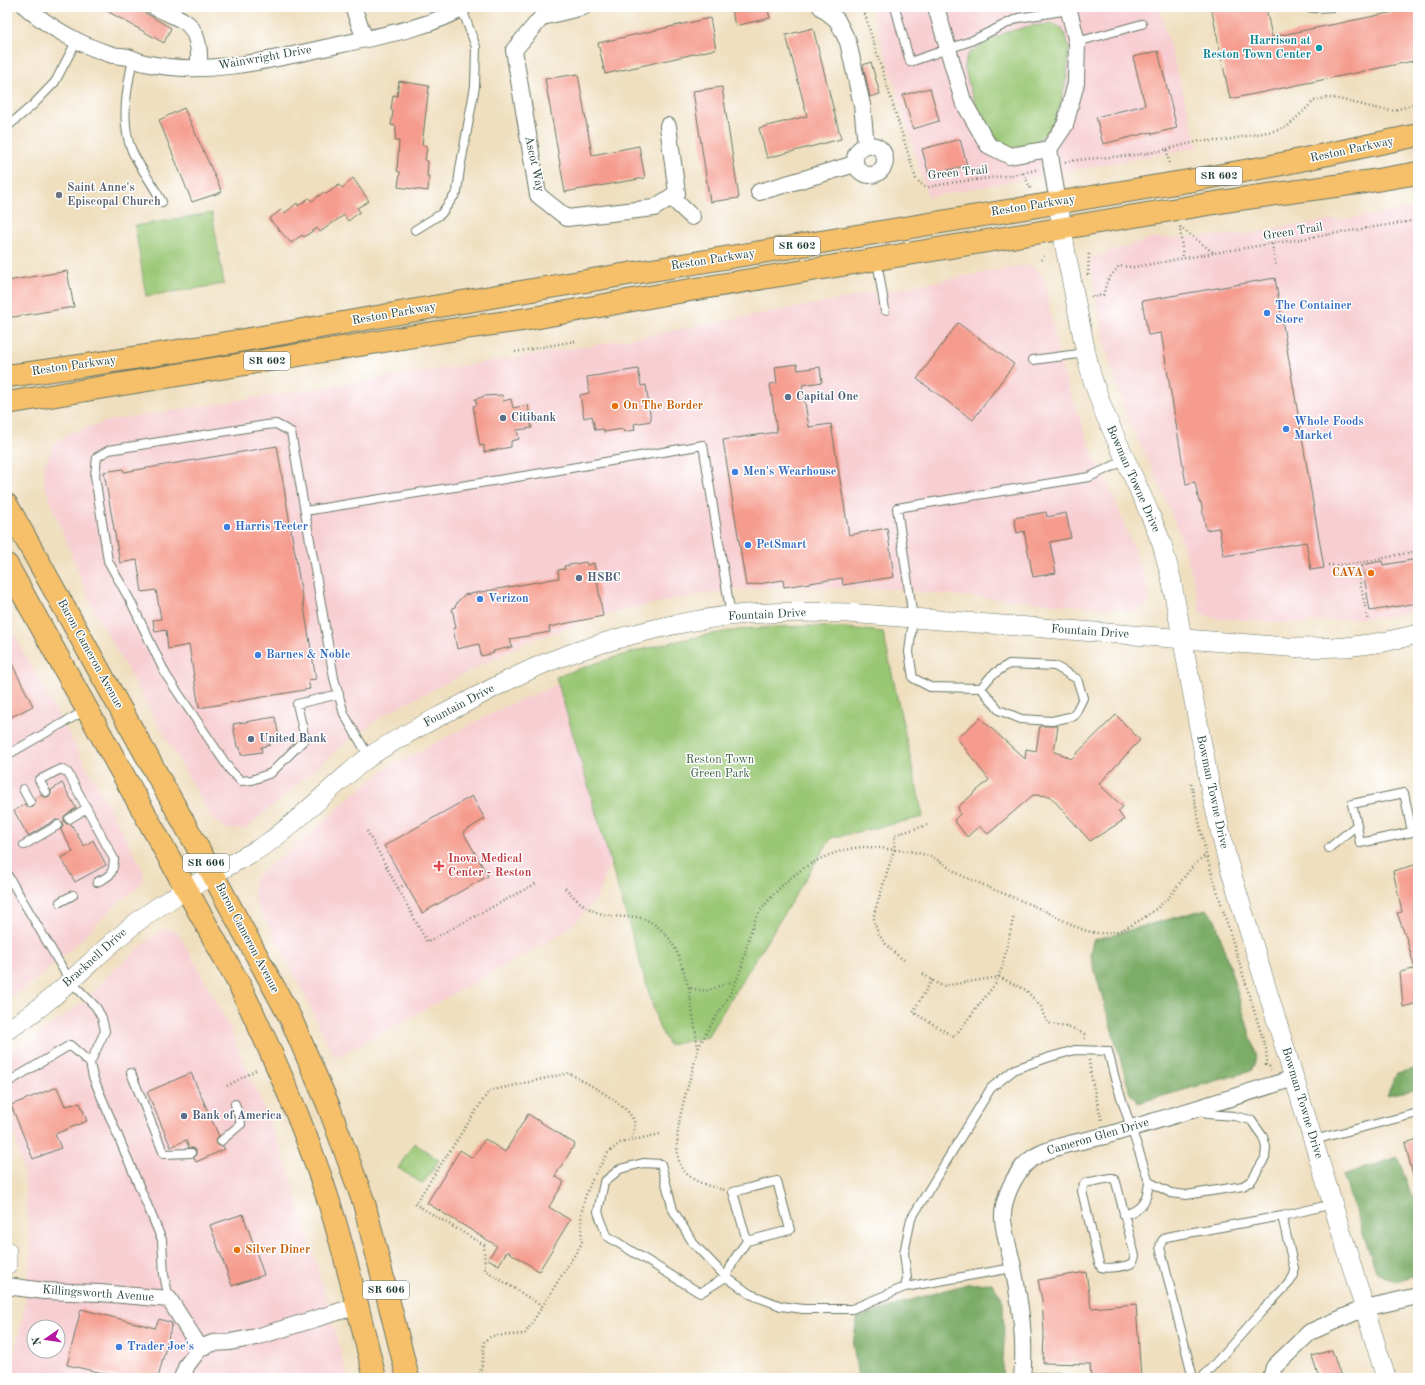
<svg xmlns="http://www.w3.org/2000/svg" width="1425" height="1385" font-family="'Old Standard TT',serif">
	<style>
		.built { fill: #f7cfd3; fill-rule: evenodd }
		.green { fill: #9ac775; stroke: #5c8254 }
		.forest { fill: #7bac66; stroke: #4d744d }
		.building { fill: #f59c8e }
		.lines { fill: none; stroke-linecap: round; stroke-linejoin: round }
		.service-casing { stroke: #687665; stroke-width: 10 }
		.minor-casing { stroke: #687665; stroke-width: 18 }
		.tertiary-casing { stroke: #687665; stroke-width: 20 }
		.primary-casing { stroke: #687665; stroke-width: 24 }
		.path { stroke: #687665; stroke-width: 2.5; stroke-dasharray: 1 3; stroke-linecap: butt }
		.service { stroke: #fff; stroke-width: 8 }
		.minor { stroke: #fff; stroke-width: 16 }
		.tertiary { stroke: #fff; stroke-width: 19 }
		.primary { stroke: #f6c06b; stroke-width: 22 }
		.culture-dot { fill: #0f9aa8; stroke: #fff; stroke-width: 1.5 }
		.worship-dot { fill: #6b7280; stroke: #fff; stroke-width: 1.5 }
		.shop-dot { fill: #3f7fe0; stroke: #fff; stroke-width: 1.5 }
		.service-dot { fill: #5c6f8a; stroke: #fff; stroke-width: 1.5 }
		.food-dot { fill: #e8710a; stroke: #fff; stroke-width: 1.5 }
		.health-dot { fill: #e0444e; stroke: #fff; stroke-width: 1.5 }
		.labels { text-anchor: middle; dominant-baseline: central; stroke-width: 3; stroke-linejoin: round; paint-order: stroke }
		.shield { fill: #fff; stroke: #627771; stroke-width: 1 }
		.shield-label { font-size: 11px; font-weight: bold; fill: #1f3d34 }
		.culture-label { font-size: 12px; font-weight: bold; fill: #0d838f; stroke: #fff; text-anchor: end }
		.street-label { font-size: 12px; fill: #1f3d34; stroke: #fff }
		.worship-label { font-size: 12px; font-weight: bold; fill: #5b616d; stroke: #fff; text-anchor: start }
		.shop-label { font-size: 12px; font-weight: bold; fill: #366cbe; stroke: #fff; text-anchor: start }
		.service-label { font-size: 12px; font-weight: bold; fill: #4e5e75; stroke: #fff; text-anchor: start }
		.food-label { font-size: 12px; font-weight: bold; fill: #c56008; stroke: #fff; text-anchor: start }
		.park-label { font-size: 12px; fill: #3e6044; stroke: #fff }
		.health-label { font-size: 12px; font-weight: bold; fill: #be3a42; stroke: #fff; text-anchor: start }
	</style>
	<rect width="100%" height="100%" fill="#fff"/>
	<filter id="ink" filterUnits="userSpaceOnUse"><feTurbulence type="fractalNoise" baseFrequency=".025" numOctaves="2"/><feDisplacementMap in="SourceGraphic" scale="8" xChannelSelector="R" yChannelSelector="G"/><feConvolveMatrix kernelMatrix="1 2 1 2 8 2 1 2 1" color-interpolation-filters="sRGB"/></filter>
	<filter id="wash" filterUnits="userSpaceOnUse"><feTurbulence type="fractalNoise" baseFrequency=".012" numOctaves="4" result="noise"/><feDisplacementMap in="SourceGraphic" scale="16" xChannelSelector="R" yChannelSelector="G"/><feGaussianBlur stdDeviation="0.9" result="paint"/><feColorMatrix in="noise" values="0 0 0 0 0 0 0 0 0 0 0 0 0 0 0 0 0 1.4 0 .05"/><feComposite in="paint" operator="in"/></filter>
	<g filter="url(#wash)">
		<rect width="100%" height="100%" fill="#efdfbf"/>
		<path class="built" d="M871 7H1159L1198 147 928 197Z
			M1418 206V610L1387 617 1313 621 1307 624 1213 618 1201 613 1192 574 1177 527 1157 479 1127 417 1116 382 1106 349 1089 258 1150 239 1250 234 1287 226 1374 215Z
			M1020 266H1029L1035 269 1044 277 1056 345 1065 378 1093 454 1113 496 1135 552 1150 595 1147 606 1139 611 928 593 899 589 767 587 700 594 611 613 529 641 385 714 338 749 246 829H226L211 817 93 609 45 487 44 466 54 444 68 434 112 420 595 345Z
			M7 622 138 860 144 875 142 883 134 891 116 904 86 935 43 974 7 1002Z
			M570 679 609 806 610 863 598 896 575 923 547 943 335 1058 283 952 254 900V882L258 875 310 834 344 802 384 770 502 708Z
			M166 928 172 930 179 934 225 1017 286 1162 314 1255 348 1378H9L23 1316 31 1254 24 1177 13 1125 7 1109V1056L85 1001 114 970 156 934ZM34 1327H58V1351H34Z"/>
		<path class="green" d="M1052 24 1062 28 1069 46 1067 76 1061 103 1053 124 1041 138 1031 145 1012 148 999 141 983 122 970 90 964 65 968 54 985 43 1007 32 1030 26Z
			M212 213 224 284 146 296 135 226Z
			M807 626 846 628 883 632 923 817 831 838 707 1037 669 1045 659 1027 556 677C613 656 671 640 731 631 756 627 782 627 807 626Z
			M414 1143 439 1160 423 1184 398 1168Z"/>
		<path class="forest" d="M1206 909 1215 919 1257 1057 1251 1071 1138 1103 1130 1093 1090 954 1093 940Z
			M1418 1068V1089L1387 1095 1397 1073Z
			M1398 1157 1412 1197 1418 1201V1275C1400 1279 1392 1285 1376 1271L1343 1175Z
			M992 1283 1003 1301 1004 1342 1002 1378H858L853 1344 857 1318 911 1300 967 1284Z"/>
		<g id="blocks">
			<path class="building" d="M100 7H135L171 28 164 43Z
				M731 7H767L770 18 735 26Z
				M1211 7H1266L1272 37 1418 7V60L1230 99Z
				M710 18 716 49 605 74 598 43Z
				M813 28 841 139 767 158 759 128 807 116 786 35Z
				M1158 51 1177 128 1152 134 1151 132 1103 144 1096 117 1145 105 1133 57Z
				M871 62 880 94 870 97 863 65Z
				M578 74 592 155 639 146 645 178 565 192 545 79Z
				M399 81 429 86 422 145 427 146 425 161H428L427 176H429L428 191 398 187 400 172 397 171 399 141H395L396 126 391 125 393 111 391 110 393 95 397 96Z
				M722 87 739 198 710 202 693 91Z
				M930 88 939 121 913 129 903 95Z
				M184 108 222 192 192 202 159 120Z
				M960 139 967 165 929 175 922 149Z
				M353 178 369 201 357 208 360 212 348 221 344 215 320 232 317 228 304 237 302 235 291 243 269 219 282 209 285 213 297 203 298 206 309 198 312 201 324 192 326 194 339 185 342 188Z
				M67 271 74 307 7 318V281Z
				M1275 278 1324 568 1311 570 1306 542 1224 556 1219 528 1206 530 1201 502H1199L1195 482 1186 484 1161 333 1148 335 1142 301Z
				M958 323 1014 364 973 420 917 379Z
				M797 364 798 370 820 367 822 382 802 385 809 427 831 424 849 535 887 528 894 577 843 585 842 578 784 587 783 580 746 586 723 440 777 432 770 384 777 383 775 367Z
				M638 369 641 386 646 385 651 421 634 424 635 430 624 432 623 429 604 432V429L595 430 592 416 584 418 580 395 589 393 587 377Z
				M502 395 503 401 511 399 513 408 528 405 532 428 517 430 519 439 511 441V447L484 452V445L480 446 473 406 477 405 475 399 483 397V396Z
				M277 446 316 679 308 680 310 689 199 708 189 645 168 649 166 630 155 632 153 620 161 619 156 590 142 592 137 560 120 563 104 472 123 469 124 472Z
				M1046 512 1047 517 1066 513 1071 538 1050 542 1056 573 1033 577 1024 531 1017 533 1014 518Z
				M1418 559V603L1370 611 1362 565 1382 561 1383 565Z
				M586 562 587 565 594 563 603 616 549 627 550 632 510 639 512 647 493 651 494 653 481 656 479 644 457 649 453 628H456L452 608 455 607 458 601 464 595 559 578 558 570 565 569 564 566Z
				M7 654 33 706 7 719Z
				M1116 715 1140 740 1099 784 1123 807 1118 811 1124 820 1090 841 1050 796 1033 795 988 834 979 826 967 837 954 820 960 814 958 807 989 780 957 738 980 718 1025 759 1026 749 1036 751 1040 726H1058L1054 752 1064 755 1071 759Z
				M275 717 279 737 269 739 270 745 261 747 262 752 241 755 240 747H237L233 724Z
				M62 783 76 808 64 816V822L67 824H71L84 846 93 840 106 865 75 882 61 858 73 852 61 830 63 825 62 822 58 820H55L28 836 14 811 25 804 29 807H33L35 803V799L41 795 44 797H48L51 794V790Z
				M472 796 485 819 463 832 488 876 422 913 384 846Z
				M1418 864V965L1414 966 1407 940 1397 913 1402 912 1393 871Z
				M1418 968V1003L1403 1007 1400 972Z
				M191 1073 219 1136 216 1139V1142L219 1146H223L225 1149 196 1162 194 1158 196 1155V1150L193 1148H189L186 1140 171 1147 147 1092Z
				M57 1087 65 1106 80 1103 87 1121 55 1134 61 1148 33 1159 11 1105Z
				M528 1114 575 1144 555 1176 564 1182 549 1207 570 1220 539 1271 507 1251 499 1265 488 1259 497 1246 427 1203 460 1150 473 1158 485 1139 505 1152Z
				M1418 1139V1179L1414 1180 1405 1143Z
				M243 1214 264 1275 232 1286 210 1225Z
				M1086 1272 1091 1308 1136 1304 1141 1378H1091L1090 1364 1043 1363 1044 1332 1042 1300 1038 1280Z
				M81 1309 155 1328 159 1319 172 1323 158 1378H125L67 1365Z
				M1332 1350 1341 1378H1319L1312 1356Z"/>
		</g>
	</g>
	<g filter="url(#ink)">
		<use href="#blocks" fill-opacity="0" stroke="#687665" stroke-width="1"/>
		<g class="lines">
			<g class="service-casing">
				<path id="service" d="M895 7 910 62 971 41 1018 18 1069 10
					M1306 7 1315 8 1334 7
					M1077 42 1142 24
					M133 59C127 87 120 123 132 151 140 168 153 184 162 202
					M7 127 34 104 55 82 77 40
					M415 230 441 214 457 192 460 169 475 86 476 47 462 9
					M877 260 885 310
					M1033 360 1086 353
					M305 511 542 473 703 445 731 616
					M981 688 992 675 1009 664 1055 666 1077 679 1083 698 1074 716 1052 721 1021 719 999 710 981 688 930 687 913 678 909 652 913 618 897 508 1089 477 1126 460
					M339 694 297 704 305 739 271 773 252 780 241 781 230 770 166 675 131 602 108 561 95 476 97 457 109 450 266 425 276 424 291 432 334 678 344 714 369 757
					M7 755 86 710
					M23 789 30 802
					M46 792 39 780 61 769 68 773 114 859C113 874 111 876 97 882
					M69 819 87 808
					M24 845 58 825
					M1329 848 1357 825 1352 804 1404 793 1412 832 1360 843 1357 825
					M7 874 70 981 96 1007 102 1018 105 1031 90 1063 93 1077 162 1240 164 1275 169 1299
					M60 902 73 895
					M131 1073 164 1154 191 1153
					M10 1081 70 1045 90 1063
					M1313 1140 1418 1113
					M221 1141 241 1124 235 1104
					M1110 1178H1113L1116 1182 1135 1256C1134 1259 1133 1263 1130 1264 1124 1267 1106 1269 1101 1267L1099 1263 1082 1191 1083 1186 1085 1183Z
					M1149 1182 1171 1193 1186 1195 1243 1186 1252 1180 1265 1158 1266 1147 1263 1137 1251 1120 1234 1116 1207 1114 1198 1109
					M747 1241 733 1192 777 1181 790 1230 747 1241 735 1258 726 1277 700 1293 607 1236 598 1212 604 1182 620 1169 643 1163 661 1164 673 1210 693 1243 726 1277 750 1294 781 1306 803 1309H852L905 1287 1013 1268
					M905 1287 907 1278 904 1253 911 1219 991 1088 1015 1069 1050 1057 1075 1050 1108 1051 1115 1079 1149 1182C1147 1201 1143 1209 1124 1215
					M1022 1377H1061L1064 1378
					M1193 1378 1160 1247 1162 1241 1166 1237 1282 1216
					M1202 1378 1263 1310 1290 1282 1294 1275V1268L1282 1216 1333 1204"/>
			</g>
			<g class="minor-casing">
				<path id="minor" d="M26 7C50 28 82 46 113 55 118 56 123 56 128 57 134 59 139 62 145 63 209 78 281 57 343 44 382 35 430 28 464 7
					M155 7C165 12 175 16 184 21 198 30 201 53 198 68
					M353 7 365 39
					M583 7 542 17 514 50 538 195 567 218 654 208 677 193 668 126
					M821 7 837 20 848 42 862 105 866 145
					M936 7 963 101 988 145 1010 156 1049 149
					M855 160a15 15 0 1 1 30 0a15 15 0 1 1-30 0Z
					M759 192 855 164
					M671 197 692 217
					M1058 203 1049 149 1065 125 1076 83 1077 42 1068 7
					M7 1286 44 1291 100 1293 169 1299 200 1348 187 1365 182 1378
					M200 1348 213 1343 230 1342 256 1337 357 1306
					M1022 1378C1026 1340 1020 1303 1013 1267 1010 1251 1004 1235 1003 1219 1002 1199 1015 1172 1030 1160 1047 1146 1086 1141 1108 1135 1170 1117 1232 1098 1294 1078
					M1271 1378 1274 1367 1310 1332 1365 1308 1418 1296"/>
			</g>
			<g class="tertiary-casing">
				<path id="tertiary" d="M1058 203 1066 253 1086 353 1092 378 1104 412 1149 512 1162 544 1171 578 1211 792 1227 859 1386 1378
					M7 1030C57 1001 97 951 145 916 175 894 209 878 240 859 250 854 260 848 269 842 305 816 334 783 369 757 395 739 425 724 453 709 486 692 519 673 553 660 615 637 680 620 746 614 780 612 814 612 848 613L1301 648 1346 647 1384 642 1418 634
					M7 1251V1265"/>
			</g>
			<g class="primary-casing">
				<path id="primary" d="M7 376C185 353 361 319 538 289 757 251 976 216 1194 180L1272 166 1418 135
					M7 403 451 330 528 319 660 295 1041 232 1116 219 1239 199 1365 182 1418 173
					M7 505 213 875 291 1019 329 1107 364 1203 408 1378
					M7 565 239 984C273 1054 304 1125 328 1199 347 1258 360 1318 375 1378"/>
			</g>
			<path class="path" d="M861 7 864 11 870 31 916 179C920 183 923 187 929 187 965 179 1002 179 1039 169
				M1167 149 1200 141H1220L1278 130 1288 126 1314 101 1325 98H1334L1375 108 1392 111 1418 103
				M1065 162C1099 156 1133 158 1167 149L1169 165
				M1023 173 1031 189
				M1180 227 1214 253 1418 220
				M1180 227 1183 259
				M1272 244 1276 267
				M1041 260 1045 256
				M1088 275 1089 251
				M1092 296V297L1103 295 1107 281 1119 266 1134 267 1214 253
				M515 352 575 341
				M1356 563 1368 621
				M1328 565C1358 566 1389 556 1418 551
				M1191 783 1206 855 1266 1049 1267 1061 1266 1065 1270 1067 1271 1070
				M367 831 427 942 537 883
				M398 888 406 884
				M565 888C577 900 585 909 602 914 613 918 624 916 635 917 649 918 662 929 670 940 679 952 684 974 689 988L706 991 737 980
				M904 960C889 950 873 933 874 914L894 850 895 835 927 825
				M923 974 938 984 943 986 999 977 1026 990 1041 1007 1044 1016 1048 1023 1075 1029 1084 1034 1085 1039
				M932 980 913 1012 954 1037 996 983 1003 964 1014 915
				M689 988 698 1048
				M1089 1060C1091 1081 1097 1101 1102 1121
				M227 1086 256 1070
				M595 1174 608 1153 620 1143 660 1134
				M724 1190C709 1186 689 1182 681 1166 670 1143 685 1096 692 1072 694 1064 696 1055 699 1047 710 1023 728 1002 738 977 747 955 747 930 761 910 775 891 793 873 814 862 829 854 849 847 866 847 876 847 886 849 896 850 907 851 918 852 929 856 938 859 946 866 954 871 961 876 969 879 977 882 1000 893 1024 901 1047 912 1069 922 1088 938 1114 932 1133 927 1157 910 1170 896 1182 881 1190 866 1206 855
				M542 1306 485 1270 484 1245 415 1204 489 1091 569 1073C586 1083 628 1104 634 1121 636 1126 633 1134 631 1139
				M479 1378 483 1359 484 1341 492 1336 525 1334 582 1243 581 1215 585 1197 593 1178"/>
			<use href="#service" class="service"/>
			<use href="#minor" class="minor"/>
			<use href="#tertiary" class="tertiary"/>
			<use href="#primary" class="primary"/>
		</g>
	</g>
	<circle class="culture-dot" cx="1319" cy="48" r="4"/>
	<circle class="worship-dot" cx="59" cy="195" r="4"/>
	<g class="shop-dot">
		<circle cx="1267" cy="313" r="4"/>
		<circle cx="1286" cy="429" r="4"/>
		<circle cx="735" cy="472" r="4"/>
		<circle cx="227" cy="527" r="4"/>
		<circle cx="748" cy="545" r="4"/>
		<circle cx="480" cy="599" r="4"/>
		<circle cx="258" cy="655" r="4"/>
		<circle cx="119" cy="1347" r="4"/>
	</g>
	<g class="service-dot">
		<circle cx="788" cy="397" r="4"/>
		<circle cx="503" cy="418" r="4"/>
		<circle cx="579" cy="578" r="4"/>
		<circle cx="251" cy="739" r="4"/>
		<circle cx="184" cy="1116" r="4"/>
	</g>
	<g class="food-dot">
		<circle cx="615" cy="406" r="4"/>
		<circle cx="1371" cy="573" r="4"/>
		<circle cx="237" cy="1250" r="4"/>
	</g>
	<path class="health-dot" d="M437 860h4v4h4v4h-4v4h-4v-4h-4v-4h4z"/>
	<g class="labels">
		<g class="shield">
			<rect x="1196" y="167" width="46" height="18" rx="3"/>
			<rect x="774" y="237" width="46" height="18" rx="3"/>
			<rect x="244" y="352" width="46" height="18" rx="3"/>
			<rect x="183" y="854" width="46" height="18" rx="3"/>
			<rect x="363" y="1281" width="46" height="18" rx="3"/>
		</g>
		<g class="shield-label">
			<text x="1219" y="176">SR 602</text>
			<text x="797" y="246">SR 602</text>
			<text x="267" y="361">SR 602</text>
			<text x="206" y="863">SR 606</text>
			<text x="386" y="1290">SR 606</text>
		</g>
		<g class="culture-label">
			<text x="1311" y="41">Harrison at<tspan x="1311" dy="14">Reston Town Center</tspan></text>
		</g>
		<g class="street-label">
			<text transform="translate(265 58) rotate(-10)">Wainwright Drive</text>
			<text transform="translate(1352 150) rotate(-12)">Reston Parkway</text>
			<text transform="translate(534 164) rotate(78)">Ascot Way</text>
			<text transform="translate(958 173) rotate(-6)">Green Trail</text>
			<text transform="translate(1033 206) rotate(-9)">Reston Parkway</text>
			<text transform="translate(1293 232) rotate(-9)">Green Trail</text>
			<text transform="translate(713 260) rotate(-9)">Reston Parkway</text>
			<text transform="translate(394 314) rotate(-10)">Reston Parkway</text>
			<text transform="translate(74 366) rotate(-8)">Reston Parkway</text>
			<text transform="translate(1133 479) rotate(66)">Bowman Towne Drive</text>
			<text transform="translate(767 615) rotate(-3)">Fountain Drive</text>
			<text transform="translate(1090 632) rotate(4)">Fountain Drive</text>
			<text transform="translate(90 654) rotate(61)">Baron Cameron Avenue</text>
			<text transform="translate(459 706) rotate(-28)">Fountain Drive</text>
			<text transform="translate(1212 792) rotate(78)">Bowman Towne Drive</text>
			<text transform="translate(247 938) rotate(62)">Baron Cameron Avenue</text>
			<text transform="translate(95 958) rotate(-42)">Bracknell Drive</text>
			<text transform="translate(1302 1103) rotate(73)">Bowman Towne Drive</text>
			<text transform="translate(1098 1137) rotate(-16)">Cameron Glen Drive</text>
			<text transform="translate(98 1294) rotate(4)">Killingsworth Avenue</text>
		</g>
		<g class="worship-label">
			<text x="67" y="188">Saint Anne's<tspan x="67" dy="14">Episcopal Church</tspan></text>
		</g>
		<g class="shop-label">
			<text x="1275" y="306">The Container<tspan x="1275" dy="14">Store</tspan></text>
			<text x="1294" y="422">Whole Foods<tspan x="1294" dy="14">Market</tspan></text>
			<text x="743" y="472">Men's Wearhouse</text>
			<text x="235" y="527">Harris Teeter</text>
			<text x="756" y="545">PetSmart</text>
			<text x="488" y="599">Verizon</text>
			<text x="266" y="655">Barnes &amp; Noble</text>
			<text x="127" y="1347">Trader Joe's</text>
		</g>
		<g class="service-label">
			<text x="796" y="397">Capital One</text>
			<text x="511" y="418">Citibank</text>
			<text x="587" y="578">HSBC</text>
			<text x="259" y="739">United Bank</text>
			<text x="192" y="1116">Bank of America</text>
		</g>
		<g class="food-label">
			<text x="623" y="406">On The Border</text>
			<text x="1363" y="573" text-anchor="end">CAVA</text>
			<text x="245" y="1250">Silver Diner</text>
		</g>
		<g class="park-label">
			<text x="720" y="760">Reston Town<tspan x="720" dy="14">Green Park</tspan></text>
		</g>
		<g class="health-label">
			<text x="448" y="859">Inova Medical<tspan x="448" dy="14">Center - Reston</tspan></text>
		</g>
	</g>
	<rect width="1425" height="1385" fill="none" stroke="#fff" stroke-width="24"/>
	<g transform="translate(46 1339) rotate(257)"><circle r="19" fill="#ffffff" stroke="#a5b1ae"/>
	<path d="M0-3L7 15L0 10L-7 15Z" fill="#b5179e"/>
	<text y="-6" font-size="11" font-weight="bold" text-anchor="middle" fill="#1f3d34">N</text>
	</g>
</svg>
